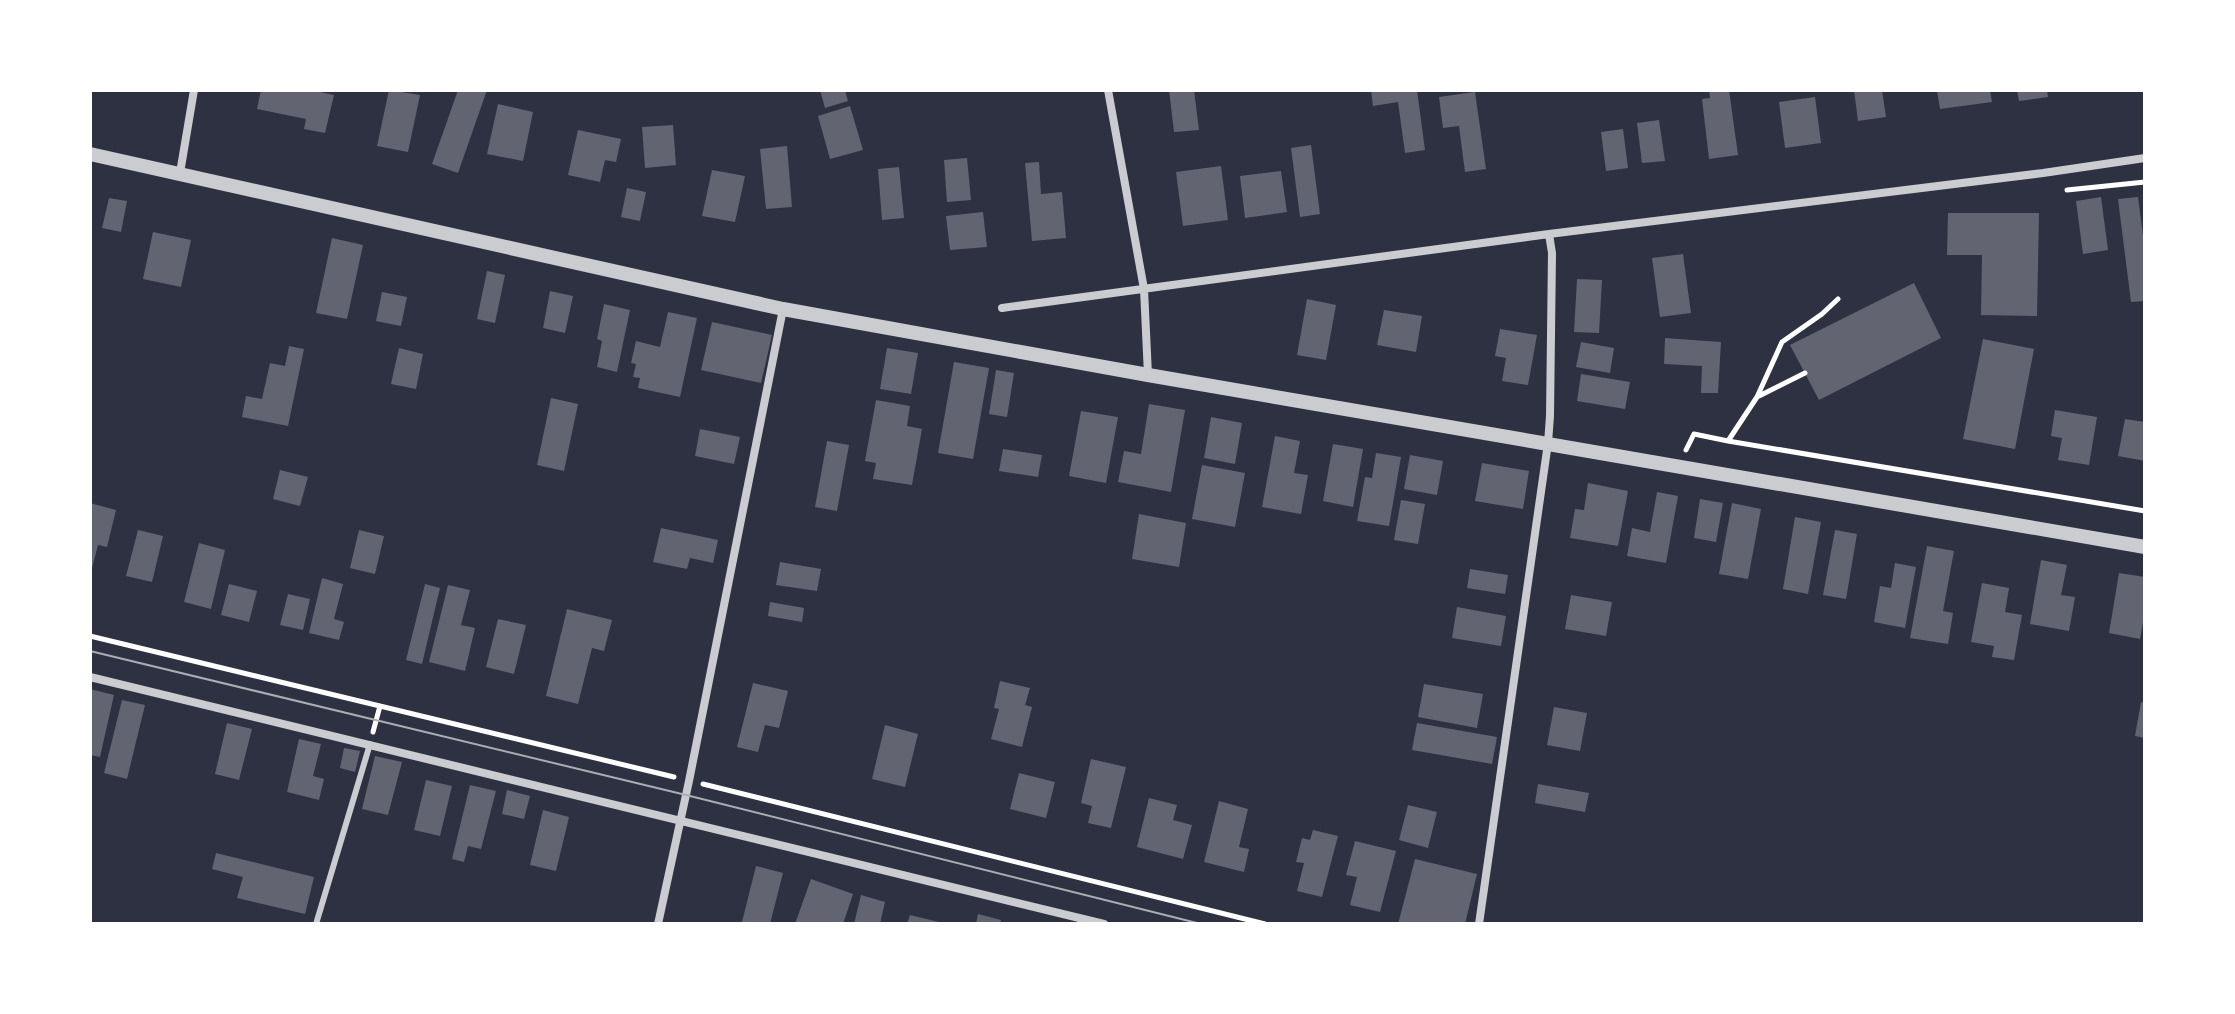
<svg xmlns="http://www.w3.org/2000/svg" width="2235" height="1014" font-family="'DM Sans',sans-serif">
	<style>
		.building { fill: #626471 }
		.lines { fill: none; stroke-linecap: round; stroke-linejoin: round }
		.path { stroke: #fff; stroke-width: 5 }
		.service { stroke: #caccd0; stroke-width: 6 }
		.minor { stroke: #caccd0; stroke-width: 8 }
		.tertiary { stroke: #caccd0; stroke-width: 14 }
		.tram { stroke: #abadb3; stroke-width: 2 }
	</style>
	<rect width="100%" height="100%" fill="#2d3142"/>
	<path class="building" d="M261 90H311L334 95 325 133 304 129 306 119 257 109Z
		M389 90 420 95 408 152 377 146Z
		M458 90H487L458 173 432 164Z
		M820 90H845L848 101 825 108Z
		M1169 90H1194L1199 130 1174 132Z
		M1371 90H1417L1425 150 1405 153 1398 102 1373 106Z
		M1709 90H1729L1738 155 1709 159 1702 99 1710 98Z
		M1854 90H1882L1886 117 1858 121Z
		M1937 90H1990L1992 102 1940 109Z
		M2017 90H2047L2048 97 2019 101Z
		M1475 92 1486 169 1465 172 1459 126 1443 128 1439 97Z
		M1815 97 1821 143 1785 148 1779 102Z
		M498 104 533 112 523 161 487 154Z
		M850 106 863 150 830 159 818 116Z
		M1659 120 1665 161 1642 163 1637 123Z
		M673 125 676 165 645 168 642 127Z
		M1623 129 1628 168 1606 171 1601 132Z
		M578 130 621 139 616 162 605 160 600 182 568 175Z
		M1311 145 1320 214 1300 217 1291 148Z
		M787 146 792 207 766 209 760 149Z
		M967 158 971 200 947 202 944 160Z
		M1039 162 1041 194 1062 192 1066 238 1032 241 1025 163Z
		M1221 166 1228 220 1183 226 1176 172Z
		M899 167 904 218 882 220 878 169Z
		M712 170 745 176 735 222 702 216Z
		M1281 171 1287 212 1245 218 1240 176Z
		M627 188 646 192 640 221 621 217Z
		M2101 197 2108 250 2083 254 2076 201Z
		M2138 197 2145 251V301L2131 302 2118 199Z
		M109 198 127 201 121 232 102 228Z
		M983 212 987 247 950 250 946 216Z
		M1948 213H2039L2037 316 1981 315 1982 255H1947Z
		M153 232 191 240 181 287 143 279Z
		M332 238 363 245 347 319 316 313Z
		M1683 254 1691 313 1660 317 1652 258Z
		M487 271 505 275 495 323 477 319Z
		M1577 279 1602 280 1599 333 1574 332Z
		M1914 283 1941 338 1819 400 1790 345Z
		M550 291 573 296 565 333 543 328Z
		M382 292 407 297 401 326 376 321Z
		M1307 299 1336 305 1326 360 1297 355Z
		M604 304 630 310 617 372 597 367 602 341 597 339Z
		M1384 310 1422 316 1416 352 1377 345Z
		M668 312 697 318 680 397 638 388 640 378 633 377 636 364 631 363 636 341 660 347Z
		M712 322 772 335 761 383 701 370Z
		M1500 329 1537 335 1528 385 1502 381 1506 358 1495 356Z
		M1665 338 1721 342 1718 393H1701L1702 366 1664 364Z
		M1983 339 2034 349 2015 449 1963 439Z
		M1581 342 1614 348 1610 373 1576 367Z
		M289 346 304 349 288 426 242 417 246 396 262 399 270 363 285 366Z
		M399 348 423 354 416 389 391 384Z
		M887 348 918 353 911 394 880 389Z
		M954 362 989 368 973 459 938 453Z
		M996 370 1014 373 1007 417 989 414Z
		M1581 374 1630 382 1625 409 1577 401Z
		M551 398 578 404 564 471 537 465Z
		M876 400 910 406 907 426 922 429 912 485 873 479 876 463 865 461Z
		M1149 404 1185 410 1171 492 1118 482 1124 451 1141 454Z
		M2055 410 2097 417 2089 465 2058 460 2062 438 2051 436Z
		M1081 411 1118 417 1106 483 1069 476Z
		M1211 417 1242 423 1235 464 1204 458Z
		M2125 419 2145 422V461L2118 456Z
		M700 429 740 437 734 464 695 456Z
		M1275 436 1300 441 1294 473 1308 475 1301 514 1262 507Z
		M827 441 849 445 837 511 815 507Z
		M1333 444 1363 449 1353 507 1323 501Z
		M1003 449 1042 455 1038 477 999 471Z
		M1376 453 1401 457 1389 526 1357 521 1365 477 1372 478Z
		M1410 455 1443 461 1437 495 1404 489Z
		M1482 463 1529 471 1523 509 1475 501Z
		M1202 465 1245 473 1235 527 1192 519Z
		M280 470 308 477 300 506 273 499Z
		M1588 483 1628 491 1618 546 1570 538 1575 509 1584 510Z
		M1657 492 1678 496 1666 563 1627 556 1632 528 1650 532Z
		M1700 499 1723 503 1716 542 1694 538Z
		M1401 500 1425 504 1418 544 1394 540Z
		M90 503 116 510 107 547 98 545 91 572Z
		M1732 503 1761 509 1748 579 1719 574Z
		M1139 514 1186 523 1179 567 1132 559Z
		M1795 517 1821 522 1808 594 1783 589Z
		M661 528 718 540 713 563 690 558 687 569 653 562Z
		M138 530 163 536 152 582 126 576Z
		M359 530 384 536 375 574 350 568Z
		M1835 530 1857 534 1846 599 1823 595Z
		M199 543 225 550 211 609 184 602Z
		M1927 546 1954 551 1943 611 1953 613 1948 644 1910 638Z
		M2041 560 2067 565 2061 595 2075 597 2069 631 2030 624Z
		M780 562 821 569 817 591 776 585Z
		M1895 563 1916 567 1905 628 1874 622 1880 586 1891 588Z
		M1470 569 1508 575 1505 594 1467 588Z
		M2119 573 2145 577V611L2140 639 2109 633Z
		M322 578 343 584 334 619 344 622 339 640 309 633Z
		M1982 583 2009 588 2005 612 2022 615 2014 660 1992 657 1994 646 1971 642Z
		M229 584 257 591 249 622 221 615Z
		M425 584 440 588 422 664 406 660Z
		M448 585 470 590 461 625 475 628 465 671 429 662Z
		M288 594 310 599 303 630 280 625Z
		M1571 595 1612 602 1606 636 1565 629Z
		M770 602 804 608 802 622 768 616Z
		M1457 607 1506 616 1501 646 1452 638Z
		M567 609 612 620 604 651 592 648 578 704 546 696Z
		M498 619 526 625 514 674 486 667Z
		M1000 681 1030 688 1025 705 1032 707 1022 747 991 739 999 709 994 708Z
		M753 683 788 691 779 728 765 725 758 752 737 747Z
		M1424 684 1483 694 1477 728 1418 717Z
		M90 689 114 695 100 757 90 755Z
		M122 700 145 705 127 779 104 773Z
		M2141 702 2145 703V738L2135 736Z
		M1554 707 1587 713 1580 751 1547 745Z
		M227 723 252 729 239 780 215 774Z
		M1417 723 1497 737 1492 764 1412 750Z
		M885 725 918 734 905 787 872 779Z
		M299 739 321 744 313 776 324 779 319 800 287 792Z
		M344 748 360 751 355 772 340 768Z
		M375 756 402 762 388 815 362 809Z
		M1091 759 1126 767 1111 828 1088 823 1092 806 1081 803Z
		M1019 773 1055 782 1046 818 1010 809Z
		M426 780 452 786 440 836 414 830Z
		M1538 784 1589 793 1585 812 1535 803Z
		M470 785 496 791 481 849 468 846 464 862 452 859Z
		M507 790 530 796 524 819 502 814Z
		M1149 798 1177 805 1173 820 1192 825 1183 859 1137 847Z
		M1219 801 1248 809 1239 847 1249 849 1244 872 1204 862Z
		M1408 805 1437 812 1428 848 1399 840Z
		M543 810 569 817 556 871 530 865Z
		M1313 830 1338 836 1322 897 1297 891 1304 863 1296 862 1302 838 1310 840Z
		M1355 841 1396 851 1380 912 1350 905 1357 877 1346 875Z
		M216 853 314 877 305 914 237 898 243 877 212 869Z
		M1415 859 1477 874 1465 924H1398Z
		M756 866 783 873 770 924 742 922Z
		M811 879 853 894 843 924H795Z
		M861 895 885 902 880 924H854Z
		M978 914 1001 920 1000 924H976Z
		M910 915 943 923V924H907Z"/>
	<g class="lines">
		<path class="path" d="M2067 190 2145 182
			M1759 396 1805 373
			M1728 441 2145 511
			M1686 450 1694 434 1728 441 1757 397 1782 342 1822 314 1838 299
			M90 636 674 777
			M373 732 380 706
			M703 784 1265 924"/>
		<path class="service" d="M316 924 370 744"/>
		<path class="minor" d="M1108 90 1144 289 1148 375
			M180 173 194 90
			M1002 308 1549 234 2043 173 2145 158
			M90 677 1104 924
			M658 924 689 781 783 309
			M1479 924 1548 443 1550 416 1552 253 1549 234"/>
		<path class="tertiary" d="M90 154 783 309 1148 375 2145 547"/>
		<path class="tram" d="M90 651 686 795 1201 924"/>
	</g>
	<rect width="2235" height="1014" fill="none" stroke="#ffffff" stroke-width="184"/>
</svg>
